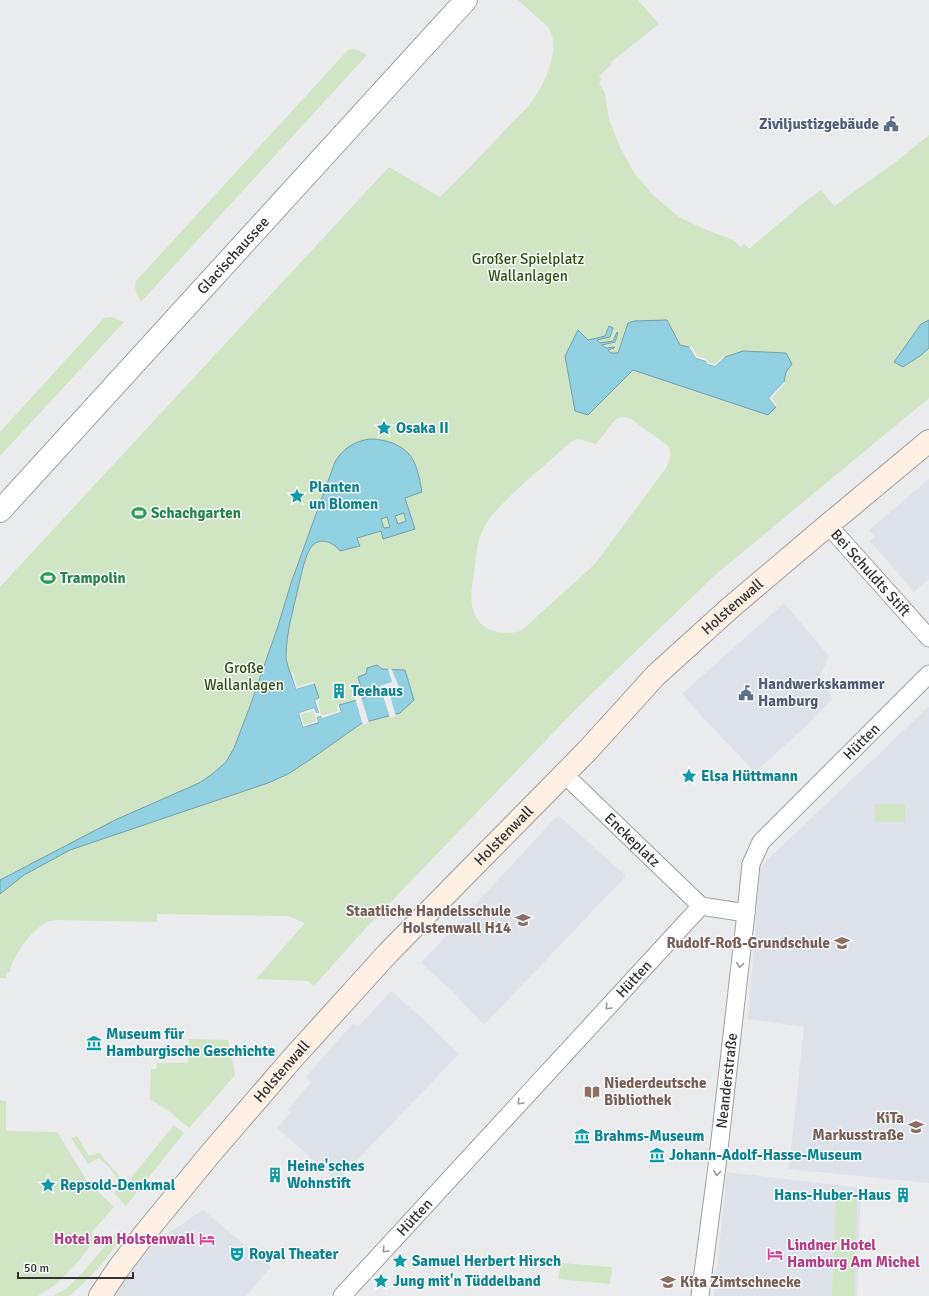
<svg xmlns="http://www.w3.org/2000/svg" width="929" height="1296" font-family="Signika,sans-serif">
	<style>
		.built { fill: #dde2ea }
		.green { fill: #d0e5c3; fill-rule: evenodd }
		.water { fill: #91d0e1; stroke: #74a1ac; fill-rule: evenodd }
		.pier { fill: #eaebec; fill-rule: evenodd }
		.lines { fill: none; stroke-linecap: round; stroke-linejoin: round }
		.minor-casing { stroke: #9fa0a1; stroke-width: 19 }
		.tertiary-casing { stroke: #9fa0a1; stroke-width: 24 }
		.secondary-casing { stroke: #9fa0a1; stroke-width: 24 }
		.minor { stroke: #fff; stroke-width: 17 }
		.tertiary { stroke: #fff; stroke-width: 22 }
		.secondary { stroke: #fef0e3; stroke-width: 22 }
		.oneway { stroke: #989898 }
		.labels { text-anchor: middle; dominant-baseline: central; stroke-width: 3; stroke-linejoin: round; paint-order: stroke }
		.service-label { font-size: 15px; font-weight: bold; fill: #4e5e75; stroke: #f7f8f9; text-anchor: end }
		.street-label { font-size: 15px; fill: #323232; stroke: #f7f8f9 }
		.park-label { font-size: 15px; fill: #2f5112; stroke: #f7f8f9 }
		.culture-label { font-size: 15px; font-weight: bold; fill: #0d838f; stroke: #f7f8f9; text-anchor: start }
		.leisure-label { font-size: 15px; font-weight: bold; fill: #27864d; stroke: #f7f8f9; text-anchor: start }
		.education-label { font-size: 15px; font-weight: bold; fill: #785e54; stroke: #f7f8f9; text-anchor: end }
		.hotel-label { font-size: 15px; font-weight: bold; fill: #b23c85; stroke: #f7f8f9; text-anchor: end }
	</style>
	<rect width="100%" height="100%" fill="#eaebec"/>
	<path class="built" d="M929 479V579L914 592 870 541 875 537 869 530Z
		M784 603 829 656 818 681 833 698 805 727 755 772 704 719 682 694Z
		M928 707H929V1183L789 1169 804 1027 748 1019 760 867Z
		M558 815 626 876 484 1025 450 989 421 963Z
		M391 991 423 1019 459 1054 337 1181 277 1128 291 1112 288 1109 311 1082 306 1077 353 1023 358 1027Z
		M727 1172 861 1188 857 1296H714Z
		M203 1210 271 1267 246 1296H109L155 1242Z"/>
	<path class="green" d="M518 0H638L659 24 611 62 612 64 599 76 602 79 599 83 605 93 609 120 621 149 635 174 654 196 679 217 704 229 733 240 741 247 745 244 749 249 802 204 821 190 834 206 897 161 929 135V398L715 575 577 708 364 930 314 986 308 981 256 979 305 923 288 916 157 914V922L56 920C53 921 49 921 47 922 33 928 11 958 10 972L6 973V978H0V587L389 167 440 197C463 174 486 151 508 127 517 117 528 108 535 97 547 80 562 44 547 26ZM621 417H624L631 419 667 445C673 453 670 460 666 468L595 564 521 631C506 635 486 633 477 619 469 606 471 589 474 574 476 560 476 543 483 530 490 513 510 497 523 484 539 470 555 456 571 442L578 439 596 444 615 420Z
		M352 49 358 50 367 55 141 302C137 295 134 290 136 281L348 50Z
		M111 317 124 322 0 456V432L104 318Z
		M875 804H905V822H875Z
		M189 1039 228 1040 235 1075 189 1128 170 1112 150 1099 151 1069H156L157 1063H188Z
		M0 1100 6 1101V1131L57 1132 87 1181 114 1207 91 1233 97 1238 76 1264 55 1285 38 1296H0Z
		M174 1125 184 1133 126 1206 114 1193 121 1185 111 1169 99 1158 88 1164 71 1138 77 1136 89 1156 99 1153 126 1184Z
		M836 1191 857 1193 854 1296H832Z
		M121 1230 124 1234 102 1264 84 1283 69 1296H53C57 1293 63 1291 67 1288 87 1271 101 1247 121 1230Z
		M561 1263 612 1267 610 1284 558 1279Z"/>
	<path class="water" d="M667 320 680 345 689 347 696 358 706 361 707 364 715 366 725 357 743 351 786 353 792 364 786 372 784 382 769 398 776 407 768 415 633 370 588 415 575 411 565 356 578 330 588 340 605 336 609 326 613 328 610 337 597 340 600 343 613 341 617 332 618 333 615 342 602 345 606 348 615 347 614 348 608 350 611 353H618L628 323 634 321Z
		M929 320V348L920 356 903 367 894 362 921 324Z
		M370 439C387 439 407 446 414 462 419 472 420 482 422 492L405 498 415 529 383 539 381 531 357 538 360 546 340 551C333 541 317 536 310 549 304 559 302 573 299 584 294 607 286 633 286 657 287 667 293 679 296 689L314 683 319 698 315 700 319 713 316 714 314 708 299 713 303 727 318 723 317 717 321 716V717L341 712 339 705 364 698 358 677 366 674 367 668 377 665 382 669 405 670 414 700 400 713 362 723 311 759 288 774 268 783 70 850 24 875 0 894V880L115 820 199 783 211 775 226 762 234 748 249 709 278 626 291 583 335 462C343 448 355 441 370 439ZM404 513 406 521 398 524 395 516ZM387 517 390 527 384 528 381 519Z"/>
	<path class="pier" d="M689 347H692L697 356 707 359 708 362 715 364 723 356 725 357 715 366 707 364 706 361 696 358Z
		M784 382 785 383 772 398 777 406 776 407 769 398Z
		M391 668 400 689 389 692 396 716 390 718 380 686 392 682 388 669Z
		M291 672H293L297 687 314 681 316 683 296 689Z
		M361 697 369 723 363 725 355 698Z
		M321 698 320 700 318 701 321 714 323 715 338 711 337 705 338 703 341 712 322 718 321 716 317 717 318 722 303 727 299 713 314 708 316 713H319L315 700ZM313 711 315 716 316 721 304 725 301 714Z"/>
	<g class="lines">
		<g class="minor-casing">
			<g id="minor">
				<path id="s1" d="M828 525 929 638"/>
				<path id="s2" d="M564 774 701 906"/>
				<path id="s3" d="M701 906 746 913 751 864 761 842 929 674"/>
				<path id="s4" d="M342 1296 701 906"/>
				<path id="s5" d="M700 1296 717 1166 746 913"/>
			</g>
		</g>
		<g class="tertiary-casing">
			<g id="tertiary">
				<path id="s6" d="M0 511 466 0"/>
			</g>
		</g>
		<g class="secondary-casing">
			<g id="secondary">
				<path id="s7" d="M100 1296 118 1269 146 1232 211 1153 291 1060 388 953 587 751 656 675 730 608 828 525 929 441"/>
			</g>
		</g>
		<use href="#minor" class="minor"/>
		<use href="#tertiary" class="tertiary"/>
		<use href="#secondary" class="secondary"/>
	</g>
	<defs><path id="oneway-chevron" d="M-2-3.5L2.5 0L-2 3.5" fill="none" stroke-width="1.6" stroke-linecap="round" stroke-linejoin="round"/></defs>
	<g class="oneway">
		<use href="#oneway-chevron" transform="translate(740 965) rotate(96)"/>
		<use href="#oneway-chevron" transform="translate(608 1007) rotate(133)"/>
		<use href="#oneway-chevron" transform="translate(520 1102) rotate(133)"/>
		<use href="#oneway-chevron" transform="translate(717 1173) rotate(97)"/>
		<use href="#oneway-chevron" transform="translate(385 1250) rotate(133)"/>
	</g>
	<defs>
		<g id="civic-bare" transform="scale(1.2)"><path d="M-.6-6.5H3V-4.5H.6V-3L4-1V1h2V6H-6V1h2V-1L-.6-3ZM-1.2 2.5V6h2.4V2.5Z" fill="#5c6f8a" stroke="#f7f8f9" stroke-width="2.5" paint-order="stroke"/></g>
		<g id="sight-bare" transform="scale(1.2)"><path d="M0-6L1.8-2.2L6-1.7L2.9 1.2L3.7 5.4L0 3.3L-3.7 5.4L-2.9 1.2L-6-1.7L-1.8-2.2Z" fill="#0f9aa8" stroke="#f7f8f9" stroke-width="2.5" paint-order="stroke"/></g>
		<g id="stadium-bare" transform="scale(1.2)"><path d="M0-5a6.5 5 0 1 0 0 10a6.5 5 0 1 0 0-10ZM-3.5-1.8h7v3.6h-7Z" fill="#2e9e5b" stroke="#f7f8f9" stroke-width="2.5" paint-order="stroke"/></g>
		<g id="building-bare" transform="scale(1.2)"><path d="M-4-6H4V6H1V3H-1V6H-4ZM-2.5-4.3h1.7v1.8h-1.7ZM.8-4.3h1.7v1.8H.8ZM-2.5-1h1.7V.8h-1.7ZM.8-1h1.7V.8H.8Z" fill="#0f9aa8" stroke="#f7f8f9" stroke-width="2.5" paint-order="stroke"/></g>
		<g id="school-bare" transform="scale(1.2)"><path d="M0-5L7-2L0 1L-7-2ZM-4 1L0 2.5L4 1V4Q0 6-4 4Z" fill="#8d6e63" stroke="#f7f8f9" stroke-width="2.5" paint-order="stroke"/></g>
		<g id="museum-bare" transform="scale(1.2)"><path d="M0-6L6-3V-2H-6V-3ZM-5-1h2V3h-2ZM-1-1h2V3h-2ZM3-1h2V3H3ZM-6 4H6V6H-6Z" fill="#0f9aa8" stroke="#f7f8f9" stroke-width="2.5" paint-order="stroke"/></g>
		<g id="library-bare" transform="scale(1.2)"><path d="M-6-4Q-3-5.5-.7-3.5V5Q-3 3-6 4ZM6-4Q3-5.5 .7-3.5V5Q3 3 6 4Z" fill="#8d6e63" stroke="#f7f8f9" stroke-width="2.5" paint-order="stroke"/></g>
		<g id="hotel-bare" transform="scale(1.2)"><path d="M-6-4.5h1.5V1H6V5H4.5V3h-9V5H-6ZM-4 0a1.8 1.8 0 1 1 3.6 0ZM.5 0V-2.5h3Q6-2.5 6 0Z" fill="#d1479c" stroke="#f7f8f9" stroke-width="2.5" paint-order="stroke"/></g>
		<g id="theatre-bare" transform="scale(1.2)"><path d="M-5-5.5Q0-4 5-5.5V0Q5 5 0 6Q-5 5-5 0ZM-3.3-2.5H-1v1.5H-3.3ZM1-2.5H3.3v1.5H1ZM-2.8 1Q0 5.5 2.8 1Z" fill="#0f9aa8" stroke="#f7f8f9" stroke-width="2.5" paint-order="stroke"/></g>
	</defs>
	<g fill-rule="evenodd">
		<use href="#civic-bare" x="891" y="124"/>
		<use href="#sight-bare" x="384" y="428"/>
		<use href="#sight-bare" x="297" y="496"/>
		<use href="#stadium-bare" x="139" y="513"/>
		<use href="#stadium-bare" x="48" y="578"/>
		<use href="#building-bare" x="339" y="691"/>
		<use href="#civic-bare" x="746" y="693"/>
		<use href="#sight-bare" x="689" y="776"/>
		<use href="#school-bare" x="523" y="920"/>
		<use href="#school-bare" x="842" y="943"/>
		<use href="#museum-bare" x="94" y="1043"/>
		<use href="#library-bare" x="592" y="1092"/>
		<use href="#school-bare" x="916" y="1127"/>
		<use href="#museum-bare" x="582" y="1136"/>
		<use href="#museum-bare" x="657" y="1155"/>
		<use href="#building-bare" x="275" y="1175"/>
		<use href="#sight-bare" x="48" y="1185"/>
		<use href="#building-bare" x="903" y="1195"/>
		<use href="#hotel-bare" x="207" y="1239"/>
		<use href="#theatre-bare" x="237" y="1254"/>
		<use href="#hotel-bare" x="775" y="1254"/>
		<use href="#sight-bare" x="400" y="1261"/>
		<use href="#sight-bare" x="381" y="1281"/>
		<use href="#school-bare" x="668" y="1282"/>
	</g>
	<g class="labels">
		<g class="service-label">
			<text x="879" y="124">Ziviljustizgebäude</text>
			<text x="758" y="684" text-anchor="start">Handwerkskammer<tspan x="758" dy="17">Hamburg</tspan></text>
		</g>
		<g class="street-label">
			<text stroke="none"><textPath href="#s6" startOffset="346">Glacischaussee</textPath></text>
			<text stroke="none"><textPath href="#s1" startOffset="64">Bei Schuldts Stift</textPath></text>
			<text stroke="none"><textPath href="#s7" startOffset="937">Holstenwall</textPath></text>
			<text stroke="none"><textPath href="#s3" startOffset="261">Hütten</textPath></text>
			<text stroke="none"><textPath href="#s7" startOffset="613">Holstenwall</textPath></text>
			<text stroke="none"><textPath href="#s2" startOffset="95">Enckeplatz</textPath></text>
			<text stroke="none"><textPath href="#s4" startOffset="431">Hütten</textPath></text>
			<text stroke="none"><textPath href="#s7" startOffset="289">Holstenwall</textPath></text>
			<text stroke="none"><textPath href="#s5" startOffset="217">Neanderstraße</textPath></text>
			<text stroke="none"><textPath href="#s4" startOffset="107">Hütten</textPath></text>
		</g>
		<g class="park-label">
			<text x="528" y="259">Großer Spielplatz<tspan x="528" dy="17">Wallanlagen</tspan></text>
			<text x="244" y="668">Große<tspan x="244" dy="17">Wallanlagen</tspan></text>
		</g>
		<g class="culture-label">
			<text x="396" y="428">Osaka II</text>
			<text x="309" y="487">Planten<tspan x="309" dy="17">un Blomen</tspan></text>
			<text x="351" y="691">Teehaus</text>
			<text x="701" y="776">Elsa Hüttmann</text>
			<text x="106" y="1034">Museum für<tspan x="106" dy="17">Hamburgische Geschichte</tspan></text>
			<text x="594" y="1136">Brahms-Museum</text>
			<text x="669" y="1155">Johann-Adolf-Hasse-Museum</text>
			<text x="287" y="1166">Heine'sches<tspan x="287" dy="17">Wohnstift</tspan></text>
			<text x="60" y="1185">Repsold-Denkmal</text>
			<text x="891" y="1195" text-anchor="end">Hans-Huber-Haus</text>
			<text x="249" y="1254">Royal Theater</text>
			<text x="412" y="1261">Samuel Herbert Hirsch</text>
			<text x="393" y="1281">Jung mit'n Tüddelband</text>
		</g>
		<g class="leisure-label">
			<text x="151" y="513">Schachgarten</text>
			<text x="60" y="578">Trampolin</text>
		</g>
		<g class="education-label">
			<text x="511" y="911">Staatliche Handelsschule<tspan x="511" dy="17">Holstenwall H14</tspan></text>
			<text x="830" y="943">Rudolf-Roß-Grundschule</text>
			<text x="604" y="1083" text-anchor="start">Niederdeutsche<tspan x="604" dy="17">Bibliothek</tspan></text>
			<text x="904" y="1118">KiTa<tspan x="904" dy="17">Markusstraße</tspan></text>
			<text x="680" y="1282" text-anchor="start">Kita Zimtschnecke</text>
		</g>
		<g class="hotel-label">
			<text x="195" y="1239">Hotel am Holstenwall</text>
			<text x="787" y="1245" text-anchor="start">Lindner Hotel<tspan x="787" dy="17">Hamburg Am Michel</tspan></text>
		</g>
	</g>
	<path d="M18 1272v6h115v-6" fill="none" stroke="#323232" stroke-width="2"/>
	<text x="24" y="1272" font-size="12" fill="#323232" stroke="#f7f8f9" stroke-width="3" paint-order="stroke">50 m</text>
</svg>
